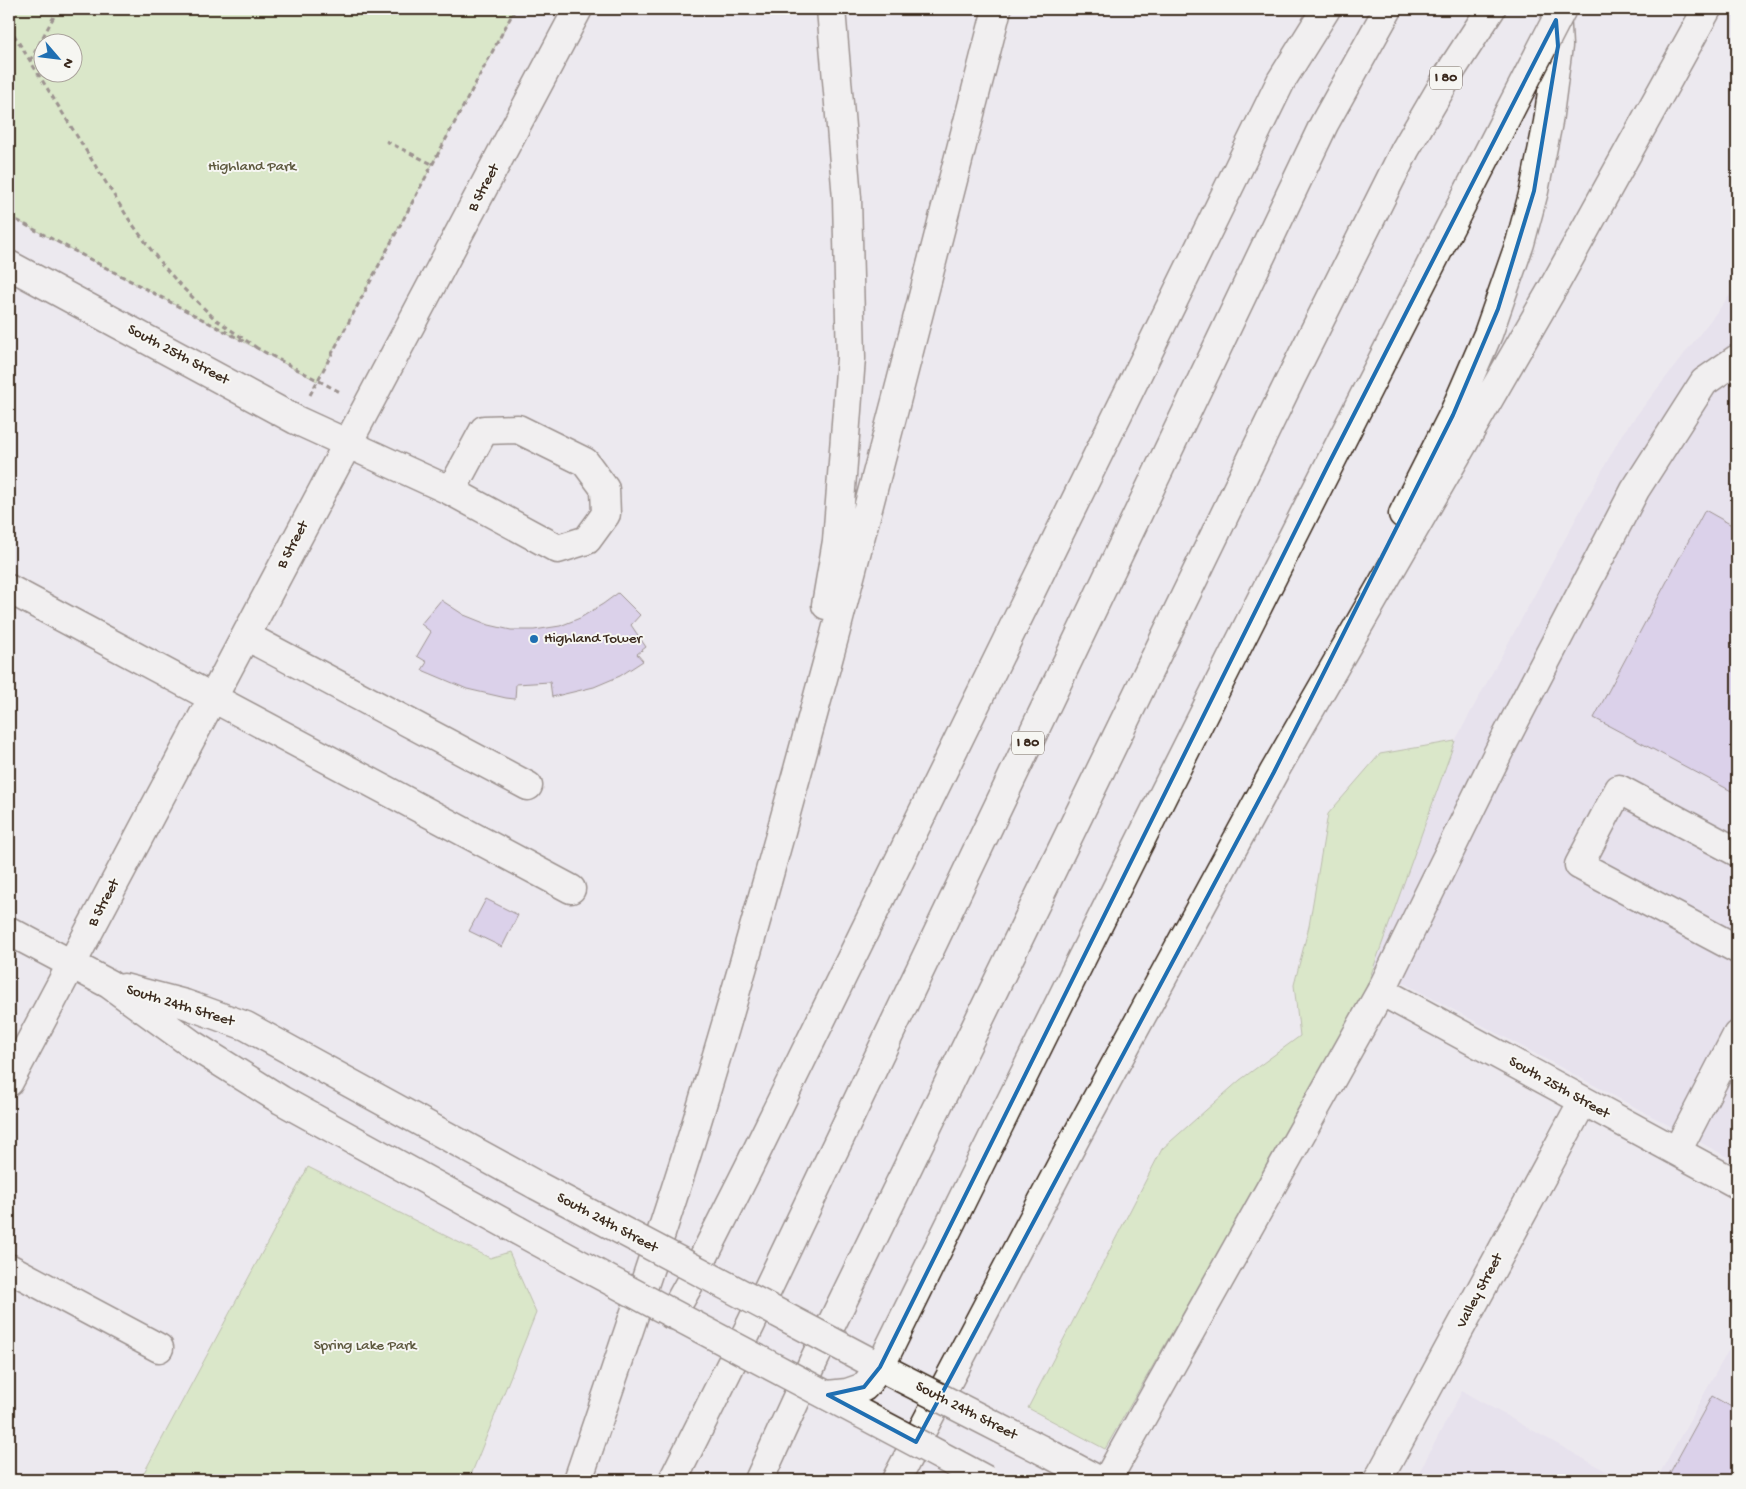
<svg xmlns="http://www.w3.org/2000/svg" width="1746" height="1489" font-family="'Gochi Hand',sans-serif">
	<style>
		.built { fill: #e0d9ec }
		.green { fill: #c3e49c; stroke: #7f875d; fill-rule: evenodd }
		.building { fill: #c5b3e4; stroke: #3b2a1e }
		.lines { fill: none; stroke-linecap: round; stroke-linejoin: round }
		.minor-casing { stroke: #3b2a1e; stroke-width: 31 }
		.major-casing { stroke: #3b2a1e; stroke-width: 31 }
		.highway-casing { stroke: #3b2a1e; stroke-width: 31 }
		.path { stroke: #3b2a1e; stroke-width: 3; stroke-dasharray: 5 4; stroke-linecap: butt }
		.minor { stroke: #f6f6f2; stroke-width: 28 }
		.major { stroke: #f6f6f2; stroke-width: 28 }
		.highway { stroke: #f6f6f2; stroke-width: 28 }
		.major-bridge-casing { stroke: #3b2a1e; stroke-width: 31; stroke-linecap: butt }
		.highway-bridge-casing { stroke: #3b2a1e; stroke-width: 31; stroke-linecap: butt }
		.major-bridge { stroke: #f6f6f2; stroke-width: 28 }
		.highway-bridge { stroke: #f6f6f2; stroke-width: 28 }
		.marked { fill: none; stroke: #1f6fb2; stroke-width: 4; stroke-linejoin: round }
		.poi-dot { fill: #1f6fb2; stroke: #f6f6f2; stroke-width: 2 }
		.labels { text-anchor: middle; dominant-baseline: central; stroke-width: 4; stroke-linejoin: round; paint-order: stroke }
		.shield { fill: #f6f6f2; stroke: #73675e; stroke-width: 1 }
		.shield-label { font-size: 14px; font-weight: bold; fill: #3b2a1e }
		.park-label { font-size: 15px; fill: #5d583e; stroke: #f6f6f2 }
		.street-label { font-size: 15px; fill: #3b2a1e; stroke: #f6f6f2 }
		.poi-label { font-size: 15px; fill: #3b2a1e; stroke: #f6f6f2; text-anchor: start }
	</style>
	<rect width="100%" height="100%" fill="#ece9ef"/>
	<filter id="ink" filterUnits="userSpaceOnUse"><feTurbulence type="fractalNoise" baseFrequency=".02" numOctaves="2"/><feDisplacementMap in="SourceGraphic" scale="10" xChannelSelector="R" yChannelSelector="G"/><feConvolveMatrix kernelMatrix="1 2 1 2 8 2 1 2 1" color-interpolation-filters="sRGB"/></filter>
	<g filter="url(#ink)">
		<path class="built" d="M1737 286V1162L1374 967 1455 741 1622 434Z
			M1737 1335V1480H1656Z
			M1462 1391 1622 1480H1415Z"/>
		<path class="green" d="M9 9H515L317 381 9 216ZM42 42H72V72H42Z
			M1455 741 1360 1005 1105 1449 1028 1408 1162 1149 1240 1080 1300 1036 1294 985 1309 926 1328 814 1380 754Z
			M308 1167 490 1258 509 1252 536 1313 469 1480H140Z"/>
		<path class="building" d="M1705 510 1737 528V794L1594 718Z
			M618 593 640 615 631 625 646 647 637 654 643 661 620 676 594 687 552 697 550 682 516 684 515 699 506 698 467 689 422 670 427 662 417 656 431 632 421 624 441 600 464 615 489 625 511 630H534L560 626 580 618 603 604Z
			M486 899 518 915 502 947 469 931Z
			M1712 1396 1737 1410V1480H1666Z"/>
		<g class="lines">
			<g class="minor-casing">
				<path id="minor" d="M9 265 296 420 451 491 558 549 587 540 606 514 605 489 585 462 518 429 484 430 451 491
					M9 589 571 889
					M246 636 528 786
					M1737 852 1619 789 1579 865 1737 949
					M1381 991 1737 1184
					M9 1082 578 9
					M1677 1151 1737 1035
					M9 1268 159 1348
					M1107 1480 1381 991 1500 749 1635 490 1704 382 1737 359
					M1378 1480 1583 1101"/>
			</g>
			<g class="major-casing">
				<path id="major" d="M9 931 109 984 193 1045 281 1100 517 1230
					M124 988 185 1004 246 1026 536 1185
					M1042 1450 1098 1480"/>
			</g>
			<g class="highway-casing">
				<path id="highway" d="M1403 514 1453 415 1488 334 1520 243 1534 191 1548 122 1558 46 1556 10
					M826 605 837 541 851 358 847 198 831 9
					M672 1315 697 1270 748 1169 1281 81 1326 9
					M578 1480C620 1357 663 1233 701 1108 749 951 792 792 835 634 890 426 944 217 997 9
					M673 1480 751 1324 1324 124 1388 9
					M759 1480 815 1358 1292 376 1405 150 1454 66 1491 9
					M896 1480 1075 1139 1274 772 1554 286 1707 9"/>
			</g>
			<path class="path" d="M9 27 128 218 160 262 182 287 215 319 257 348
				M30 61 58 9
				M386 141 432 164
				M9 216 245 342
				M255 347 340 392
				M310 395 515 9"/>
			<use href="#minor" class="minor"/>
			<use href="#major" class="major"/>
			<use href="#highway" class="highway"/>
			<g class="major-bridge-casing">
				<path id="major-bridge" d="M536 1185 880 1367 1042 1450
					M517 1230C672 1315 830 1396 986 1480"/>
			</g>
			<g class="highway-bridge-casing">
				<path id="highway-bridge" d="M828 1395 847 1393 864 1387 880 1367C1103 912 1330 459 1562 9"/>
			</g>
			<use href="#major-bridge" class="major-bridge"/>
			<use href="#highway-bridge" class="highway-bridge"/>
		</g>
	</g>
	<path d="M0 0H1746V1489H0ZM1556 20 1558 46 1534 191 1498 309 1453 415 1274 772 916 1442 828 1395 864 1387 880 1367 1327 467Z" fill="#ece9ef" fill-opacity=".55" fill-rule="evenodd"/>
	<path class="marked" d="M1556 20 1558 46 1534 191 1498 309 1453 415 1274 772 916 1442 828 1395 864 1387 880 1367 1327 467Z"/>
	<circle class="poi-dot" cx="534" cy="639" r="5"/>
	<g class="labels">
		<g class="shield">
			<rect x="1430" y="66.5" width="32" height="23" rx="4"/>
			<rect x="1012" y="731.5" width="32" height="23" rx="4"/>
		</g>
		<g class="shield-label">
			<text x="1446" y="78">I 80</text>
			<text x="1028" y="743">I 80</text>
		</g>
		<g class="park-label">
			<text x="252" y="167">Highland Park</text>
			<text x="365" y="1346">Spring Lake Park</text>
		</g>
		<g class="street-label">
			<text transform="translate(484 188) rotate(-62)">B Street</text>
			<text transform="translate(178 355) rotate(28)">South 25th Street</text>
			<text transform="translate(293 545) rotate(-62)">B Street</text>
			<text transform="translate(104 903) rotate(-62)">B Street</text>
			<text transform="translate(180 1006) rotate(17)">South 24th Street</text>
			<text transform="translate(1559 1088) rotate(29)">South 25th Street</text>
			<text transform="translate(607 1223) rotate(28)">South 24th Street</text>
			<text transform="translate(1480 1291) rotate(-62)">Valley Street</text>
			<text transform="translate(966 1411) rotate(27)">South 24th Street</text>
		</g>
		<g class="poi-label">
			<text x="544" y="639">Highland Tower</text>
		</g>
	</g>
	<rect width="1746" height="1489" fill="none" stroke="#f6f6f2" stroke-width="30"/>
	<rect x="15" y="15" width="1716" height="1459" fill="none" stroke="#3b2a1e" stroke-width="2" filter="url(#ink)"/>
	<g transform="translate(58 58) rotate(118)"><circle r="24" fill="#f6f6f2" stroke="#aba49d"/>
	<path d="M0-4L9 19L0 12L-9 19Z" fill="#1f6fb2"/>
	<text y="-8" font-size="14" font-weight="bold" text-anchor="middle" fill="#3b2a1e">N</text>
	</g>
</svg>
